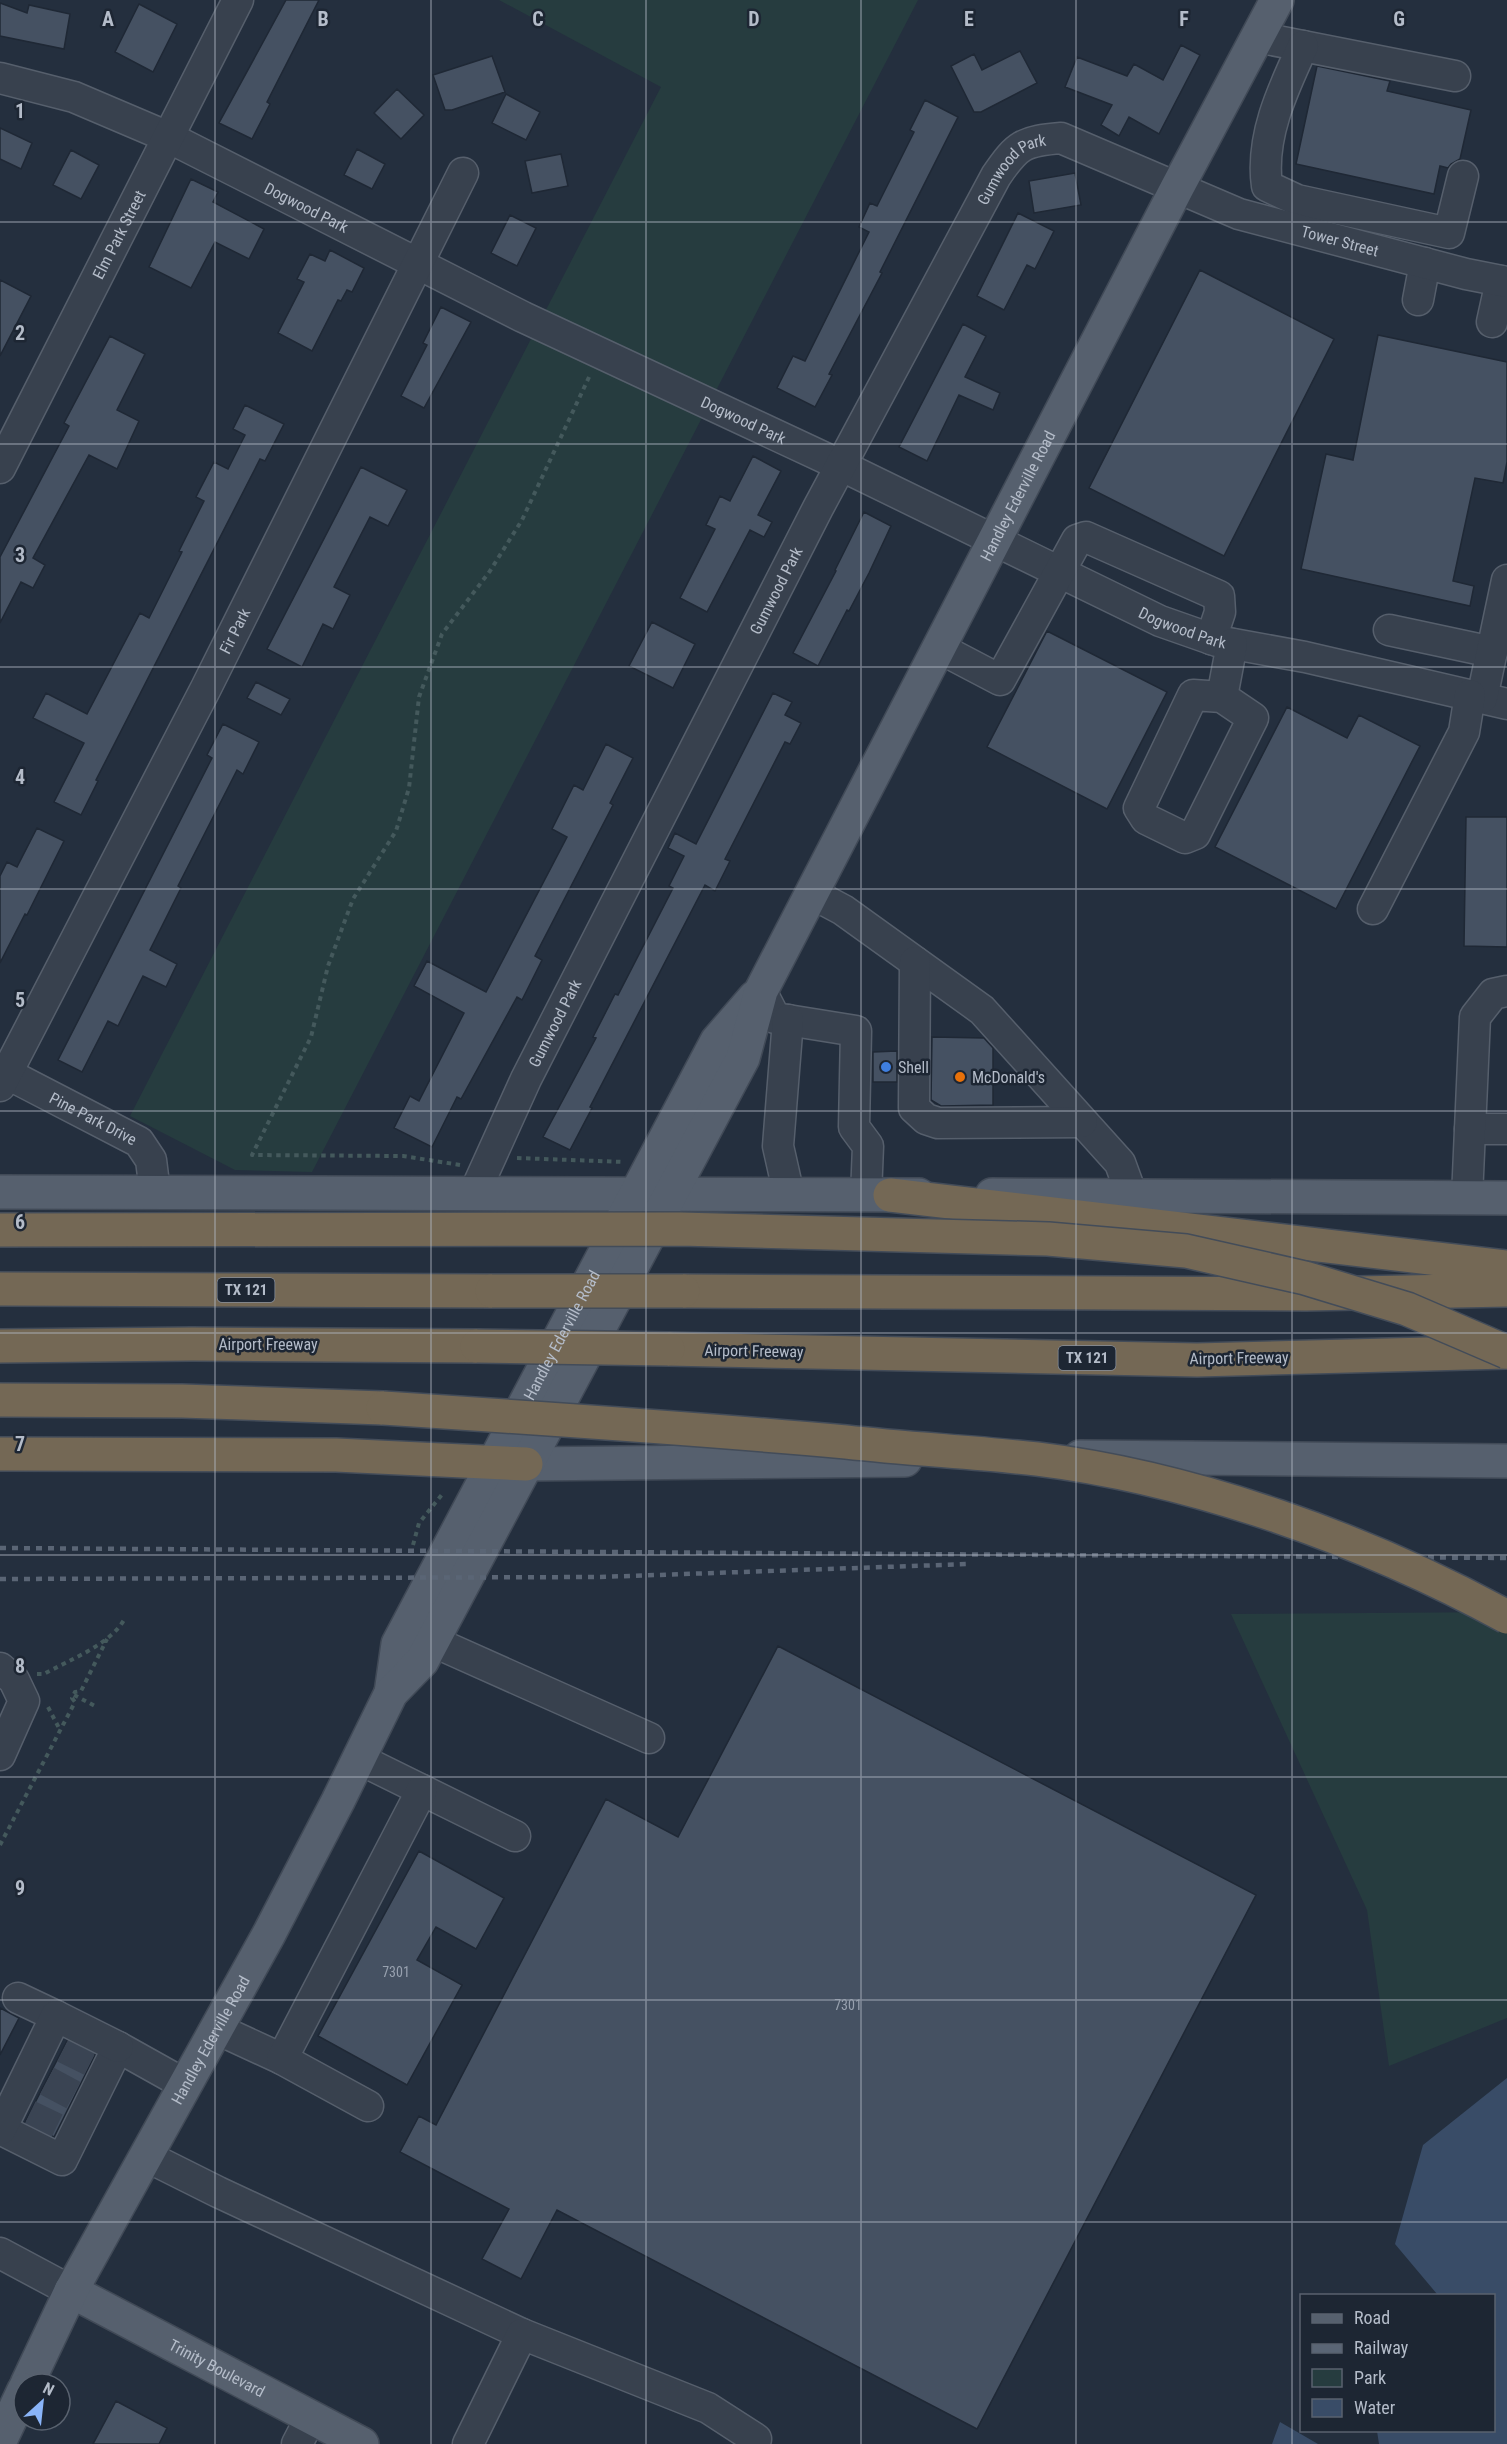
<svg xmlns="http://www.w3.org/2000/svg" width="1507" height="2444" font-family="'Roboto Condensed',sans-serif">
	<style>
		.green { fill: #263c3f }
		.water { fill: #394c67 }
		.building { fill: #455162; stroke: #1f2835; stroke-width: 1.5 }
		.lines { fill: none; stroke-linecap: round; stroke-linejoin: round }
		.minor-tunnel { stroke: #3a4453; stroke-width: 30; stroke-dasharray: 30 15; stroke-linecap: butt }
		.minor-casing { stroke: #565f6c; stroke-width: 33 }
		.major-casing { stroke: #414a57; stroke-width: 36 }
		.highway-casing { stroke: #434c59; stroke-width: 36 }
		.path { stroke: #44595c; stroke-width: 4; stroke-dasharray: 4.5 4.5; stroke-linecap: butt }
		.minor { stroke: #38414e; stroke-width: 30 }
		.major { stroke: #56606e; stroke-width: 33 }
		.highway { stroke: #746855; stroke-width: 33 }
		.rail { stroke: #5a6575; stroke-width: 4.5; stroke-dasharray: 6 6; stroke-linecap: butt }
		.highway-bridge-casing { stroke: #434c59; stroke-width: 36; stroke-linecap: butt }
		.highway-bridge { stroke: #746855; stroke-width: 33 }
		.grid { fill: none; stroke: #b4bcc9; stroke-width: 1.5; stroke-opacity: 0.55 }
		.shop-dot { fill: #3f7fe0; stroke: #1d2633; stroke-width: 2 }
		.food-dot { fill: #e8710a; stroke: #1d2633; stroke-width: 2 }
		.labels { text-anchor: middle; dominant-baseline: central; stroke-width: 5; stroke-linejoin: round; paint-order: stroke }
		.number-label { font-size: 14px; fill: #98a1af }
		.shield { fill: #1d2633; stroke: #878f9c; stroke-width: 1.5 }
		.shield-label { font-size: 15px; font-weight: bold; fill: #b4bcc9 }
		.street-label { font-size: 16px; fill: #b4bcc9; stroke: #1d2633 }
		.poi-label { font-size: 16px; fill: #b4bcc9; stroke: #1d2633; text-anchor: start }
		.grid-label { font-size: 20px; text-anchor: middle; font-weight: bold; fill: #b4bcc9; stroke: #1d2633; stroke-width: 5; stroke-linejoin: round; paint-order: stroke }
	</style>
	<rect width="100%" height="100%" fill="#242f3e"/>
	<path class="green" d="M499 0H918L312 1172 235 1170 130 1116 661 87Z
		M1507 1612V2018L1389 2066 1367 1910 1231 1614Z"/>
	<path class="water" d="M1507 2078V2444H1379L1377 2431 1494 2430V2296L1436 2295 1437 2294 1395 2244 1423 2145Z
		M1280 2422 1318 2444H1272Z"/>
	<path class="building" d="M286 0H319L267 102 270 104 252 139 219 123Z
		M0 3 27 13 29 5 70 14 64 49 0 36Z
		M139 4 177 24 153 72 115 52Z
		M1181 45 1200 55 1159 134 1129 117 1119 136 1101 125 1112 105 1065 87 1077 57 1127 76 1134 64 1163 80Z
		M1020 51 1037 83 981 112H974L951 66 974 54 982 70Z
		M492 56 505 92 452 110H445L433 75Z
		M1317 66 1390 81 1387 91 1471 110 1460 159 1451 164 1448 168 1440 166 1434 194 1296 164Z
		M397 89 424 115 401 139 374 113Z
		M506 94 540 112 526 140 492 123Z
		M925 100 958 117 880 272 882 273 829 374 832 375 815 407 777 388 793 356 805 361 869 232 859 227 870 203 877 206 914 132 910 130Z
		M0 128 32 143 21 169 0 159Z
		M357 149 385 164 372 189 344 175Z
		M71 150 99 165 81 199 53 185Z
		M561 154 568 186 532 193 525 161Z
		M1075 173 1081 205 1034 213 1029 181Z
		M191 179 218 192 213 202 264 229 249 259 215 242 191 288 149 267Z
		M1018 213 1054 231 1035 269 1027 265 1004 310 977 296Z
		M510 215 536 228 517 266 491 253Z
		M330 250 364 268 352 292 347 290 341 301 338 300 312 351 278 333 304 282 297 279 310 254 325 261Z
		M1200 270 1334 339 1224 556 1089 488Z
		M0 280 31 296 0 356Z
		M441 307 471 322 424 408 401 396 427 345 423 343Z
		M963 324 986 336 965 377 1000 393 993 410 959 395 927 461 899 447Z
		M1378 335 1507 362V462L1503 483 1475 478 1453 581 1474 586 1470 606 1301 569 1326 454 1353 460Z
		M110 336 145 354 117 410 139 421 117 469 89 455 33 558 45 565 33 588 21 582 0 623V557L69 426 64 423Z
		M245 405 284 424 265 461 260 459 96 780 98 781 81 815 54 802 84 743 33 718 46 693 87 714 140 613 149 618 182 552 179 551 204 501 196 497 214 462 228 469 245 435 233 429Z
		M753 456 781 471 758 515 772 522 764 537 750 530 707 612 680 598 715 529 706 525 720 496 730 501Z
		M361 467 407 490 388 526 370 517 334 587 350 595 333 629 323 624 302 667 267 649Z
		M864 512 891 526 869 573 849 611 847 610 818 666 793 653 836 571 835 570Z
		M652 622 695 644 673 688 629 666Z
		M1047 631 1167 692 1107 809 987 747Z
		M256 682 290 699 281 715 247 698Z
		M773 693 792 702 785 715 801 723 790 744 785 742 725 859 730 861 715 891 705 885 590 1107 592 1108 570 1150 543 1137 596 1038 593 1037 615 994 618 995 673 888 669 886 684 856 668 848 675 833 696 844Z
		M1287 707 1347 738 1359 715 1420 746 1336 909 1215 847Z
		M223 724 259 742 243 774 237 770 178 886 181 888 150 950 177 964 166 987 143 976 118 1026 108 1021 82 1072 58 1060 212 758 207 755Z
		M606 744 633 758 610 803 613 805 535 956 542 960 522 1000 517 997 461 1099 457 1097 432 1147 394 1128 410 1096 419 1101 464 1013 414 986 427 961 486 992 567 837 552 829 574 785 583 790Z
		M1466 817H1507V947L1464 946Z
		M37 828 64 841 27 915 25 914 0 963V876L7 862 17 867Z
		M932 1037 984 1038 993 1048V1105L941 1106 931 1100Z
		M897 1051V1082H873V1052Z
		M778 1646 1256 1895 977 2429 557 2210 521 2279 482 2259 509 2209 400 2152 419 2116 436 2125 606 1799 678 1837Z
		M419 1851 504 1898 476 1949 436 1927 417 1960 462 1985 407 2085 318 2036Z
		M0 2008 19 2018 0 2055Z
		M67 2041 95 2055 54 2137 25 2122Z
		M116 2401 167 2428 159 2444H93Z"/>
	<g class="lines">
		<path class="minor-tunnel" d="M64 2048 94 2063
			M47 2081 77 2097
			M29 2115 60 2130"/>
		<g class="minor-casing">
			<g id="minor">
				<path d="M1257 37 1455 76"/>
				<path d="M1303 46C1283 89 1260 137 1267 186L1297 200 1449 233 1463 176"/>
				<path id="s1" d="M0 78 74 97 168 137 523 317 840 465 1160 621 1217 641 1305 657 1507 704"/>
				<path d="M1418 300 1425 263"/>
				<path d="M1492 322 1501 281"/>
				<path id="s2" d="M0 468 238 0"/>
				<path d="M1389 630 1492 652"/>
				<path d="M939 648 1000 680 1077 540 1086 537 1219 596 1220 612 1211 639"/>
				<path d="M1222 697 1193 695 1139 808 1146 819 1185 838 1195 834 1253 718 1222 697 1232 644"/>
				<path d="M1482 698 1507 580"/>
				<path d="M811 893 843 910 982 1010 1120 1163 1132 1196"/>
				<path d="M1373 909 1464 732 1470 695"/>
				<path d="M915 962 914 1108 926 1119 938 1123 1082 1122"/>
				<path d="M761 991 775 1018 856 1031 854 1127 868 1146 866 1195"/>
				<path d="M788 1020 778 1146 789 1195"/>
				<path id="s3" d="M0 1070 139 1142 151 1160 155 1192"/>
				<path id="s4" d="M0 1086 206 688 463 173"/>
				<path d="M1470 1129H1507"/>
				<path id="s5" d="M474 1194 526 1079 818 508 996 176C1017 145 1023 141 1061 138L1239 214 1466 274 1507 282"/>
				<path d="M1467 1197 1475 1017 1493 994 1507 991"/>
				<path d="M432 1641 649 1738"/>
				<path d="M0 1668 14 1680 24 1701 0 1755"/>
				<path d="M359 1759 515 1836"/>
				<path d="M18 1998 56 2016"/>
				<path d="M217 2029 282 2059"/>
				<path d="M368 2106 282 2059 422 1790"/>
				<path d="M0 2129 62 2160 118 2047 186 2085"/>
				<path d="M1 2129 56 2016 118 2047"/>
				<path d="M146 2156 218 2192 522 2334"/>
				<path d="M0 2253 71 2291"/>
				<path d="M297 2444 311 2417"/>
				<path d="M468 2444 522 2334 708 2408 756 2439"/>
			</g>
		</g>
		<g class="major-casing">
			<g id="major">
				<path d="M0 1192 919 1195"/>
				<path d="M992 1195 1507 1198"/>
				<path d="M1080 1457 1507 1461"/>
				<path d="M526 1464 905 1460"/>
				<path id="s6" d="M391 1693 398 1644 717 1041 755 997"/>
				<path id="s7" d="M71 2291 362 2444"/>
				<path id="s8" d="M27 2384 71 2291 269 1934 338 1801 391 1693 422 1661 743 1058 761 991 1177 188 1277 0"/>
				<path d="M0 2441 24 2390"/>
			</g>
		</g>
		<g class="highway-casing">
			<path id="highway" d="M890 1195 1507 1267
				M0 1289 492 1291
				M683 1291 1306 1294 1507 1290
				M0 1346 192 1344 477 1346
				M668 1349 1197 1360 1507 1352
				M0 1400 182 1401 383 1408
				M0 1454 336 1455 526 1464"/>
		</g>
		<path class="path" d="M517 1158 624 1162
			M460 1165 403 1156 252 1155 311 1037 328 966 353 899 396 831 409 788 419 697 442 634 490 571 522 520 590 375
			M413 1545 419 1523 444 1492
			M37 1674H44C69 1660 112 1644 125 1618
			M74 1695 95 1706
			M48 1707 60 1730
			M0 1845 75 1702 72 1698 75 1692 81 1691 107 1639"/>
		<use href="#minor" class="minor"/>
		<use href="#major" class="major"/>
		<use href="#highway" class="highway"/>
		<path class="rail" d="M0 1548 1507 1558
			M0 1579 600 1577 969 1564"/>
		<g class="highway-bridge-casing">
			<path id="highway-bridge" d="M0 1230 680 1229 1048 1239 1186 1251 1305 1278 1407 1309 1507 1352
				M492 1291H683
				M477 1346 668 1349
				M383 1408C538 1418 692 1428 846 1442 909 1449 973 1452 1037 1459 1194 1478 1368 1541 1507 1617"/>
		</g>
		<use href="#highway-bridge" class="highway-bridge"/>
	</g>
	<path class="grid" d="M215 0V2444M431 0V2444M646 0V2444M861 0V2444M1076 0V2444M1292 0V2444M0 222H1507M0 444H1507M0 667H1507M0 889H1507M0 1111H1507M0 1333H1507M0 1555H1507M0 1777H1507M0 2000H1507M0 2222H1507"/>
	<circle class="shop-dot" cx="886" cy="1067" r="6"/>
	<circle class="food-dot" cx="960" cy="1077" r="6"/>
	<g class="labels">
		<g class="number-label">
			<text x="396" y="1972">7301</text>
			<text x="848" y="2005">7301</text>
		</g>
		<g class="shield">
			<rect x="217.5" y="1278" width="57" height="24" rx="4.5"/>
			<rect x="1058.5" y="1346" width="57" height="24" rx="4.5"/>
		</g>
		<g class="shield-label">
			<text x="246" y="1290">TX 121</text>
			<text x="1087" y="1358">TX 121</text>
		</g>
		<g class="street-label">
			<text stroke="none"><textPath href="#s5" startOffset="1161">Gumwood Park</textPath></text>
			<text stroke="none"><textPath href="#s1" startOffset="334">Dogwood Park</textPath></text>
			<text stroke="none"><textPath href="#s2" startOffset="262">Elm Park Street</textPath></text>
			<text stroke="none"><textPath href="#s5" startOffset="1522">Tower Street</textPath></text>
			<text stroke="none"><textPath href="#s1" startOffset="820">Dogwood Park</textPath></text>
			<text stroke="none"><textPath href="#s8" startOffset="2136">Handley Ederville Road</textPath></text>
			<text stroke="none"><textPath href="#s5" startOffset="675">Gumwood Park</textPath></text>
			<text stroke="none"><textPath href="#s1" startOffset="1306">Dogwood Park</textPath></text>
			<text stroke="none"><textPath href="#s4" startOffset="512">Fir Park</textPath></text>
			<text stroke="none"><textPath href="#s5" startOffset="189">Gumwood Park</textPath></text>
			<text stroke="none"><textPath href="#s3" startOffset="105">Pine Park Drive</textPath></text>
			<text stroke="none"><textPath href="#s6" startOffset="399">Handley Ederville Road</textPath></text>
			<text x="268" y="1344">Airport Freeway</text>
			<text transform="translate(754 1351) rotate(1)">Airport Freeway</text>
			<text transform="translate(1239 1358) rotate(-1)">Airport Freeway</text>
			<text stroke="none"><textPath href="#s8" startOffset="390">Handley Ederville Road</textPath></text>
			<text stroke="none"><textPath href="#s7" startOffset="165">Trinity Boulevard</textPath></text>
		</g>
		<g class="poi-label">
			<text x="898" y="1067">Shell</text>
			<text x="972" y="1077">McDonald's</text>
		</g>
	</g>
	<g class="grid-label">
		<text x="108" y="26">A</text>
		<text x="323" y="26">B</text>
		<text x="538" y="26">C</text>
		<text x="754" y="26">D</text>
		<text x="969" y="26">E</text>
		<text x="1184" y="26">F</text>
		<text x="1399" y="26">G</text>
		<text x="20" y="118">1</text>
		<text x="20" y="340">2</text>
		<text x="20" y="562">3</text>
		<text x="20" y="784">4</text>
		<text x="20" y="1007">5</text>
		<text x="20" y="1229">6</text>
		<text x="20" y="1451">7</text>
		<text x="20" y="1673">8</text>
		<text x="20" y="1895">9</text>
	</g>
	<rect x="1300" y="2294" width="195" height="138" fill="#1d2633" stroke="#59626f" stroke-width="1.5"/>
	<rect x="1312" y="2314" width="30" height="9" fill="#56606e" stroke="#59626f" stroke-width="1.5"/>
	<text x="1354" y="2324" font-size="18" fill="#b4bcc9">Road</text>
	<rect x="1312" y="2344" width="30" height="9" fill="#5a6575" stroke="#59626f" stroke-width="1.5"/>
	<text x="1354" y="2354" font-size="18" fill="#b4bcc9">Railway</text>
	<rect x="1312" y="2369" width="30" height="18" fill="#263c3f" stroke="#59626f" stroke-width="1.5"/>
	<text x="1354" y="2384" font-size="18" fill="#b4bcc9">Park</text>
	<rect x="1312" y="2399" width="30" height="18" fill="#394c67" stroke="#59626f" stroke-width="1.5"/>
	<text x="1354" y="2414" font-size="18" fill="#b4bcc9">Water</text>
	<g transform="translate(42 2402) rotate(27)"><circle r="28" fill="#1d2633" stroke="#59626f" stroke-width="1.5"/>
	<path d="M0-4.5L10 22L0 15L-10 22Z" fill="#8ab4f8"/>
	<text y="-9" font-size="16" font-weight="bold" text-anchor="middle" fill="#b4bcc9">N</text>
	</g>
</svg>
